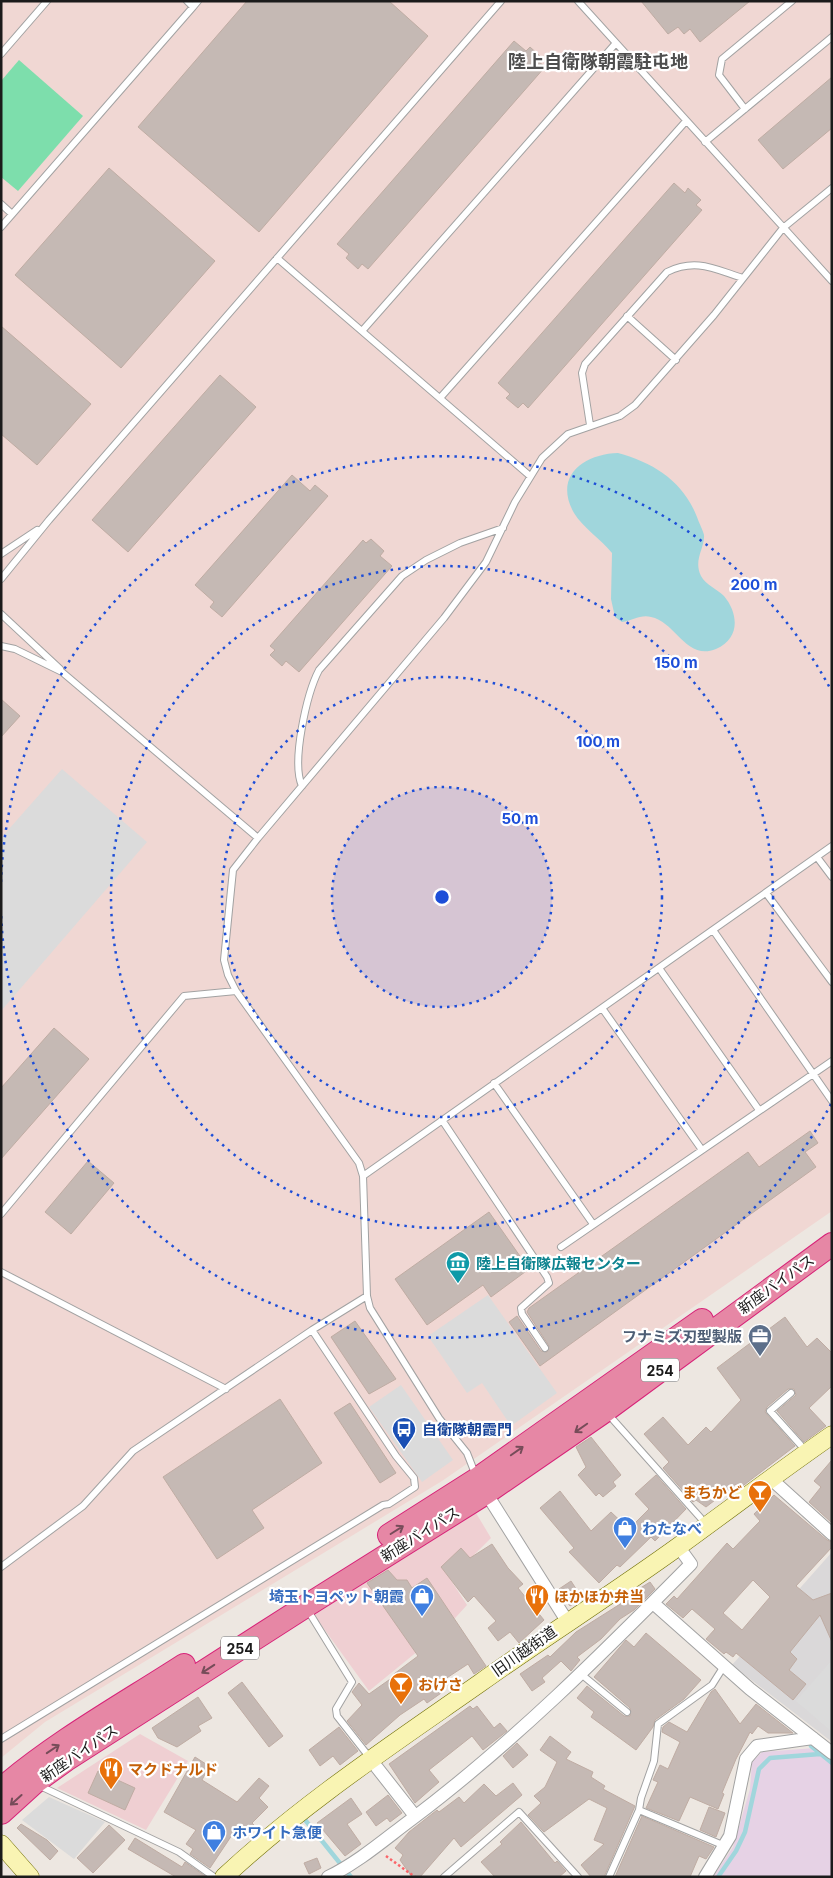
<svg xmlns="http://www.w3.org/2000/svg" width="833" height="1878" font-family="Inter,'Noto Sans JP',sans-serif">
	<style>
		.residential { fill: #dad8d9 }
		.commercial { fill: #efcfd2 }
		.industrial { fill: #e6d2e5 }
		.military { fill: #f0d7d3 }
		.pitch { fill: #7ddeac }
		.parking { fill: #dbdbdb }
		.water { fill: #a0d6dc }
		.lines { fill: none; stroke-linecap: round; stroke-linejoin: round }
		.stream { stroke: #a0d6dc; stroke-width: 4.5 }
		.building { fill: #c5b9b4; stroke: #bfaca3; fill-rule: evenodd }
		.lane-casing { stroke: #a2a2a2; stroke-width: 8 }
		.street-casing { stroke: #a2a2a2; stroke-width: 14 }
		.secondary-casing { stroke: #716f04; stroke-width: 19 }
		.highway-casing { stroke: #d72278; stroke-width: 24 }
		.path { stroke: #fa6569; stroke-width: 2.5; stroke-dasharray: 2.5 2.5; stroke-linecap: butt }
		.lane { stroke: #fff; stroke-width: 6 }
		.street { stroke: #fff; stroke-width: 12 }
		.secondary { stroke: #f9f4b3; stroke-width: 18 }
		.highway { stroke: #e687a5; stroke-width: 22 }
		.oneway { stroke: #764c59 }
		.ring { fill: none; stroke: #1d4ed8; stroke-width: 2.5; stroke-dasharray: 2.5 5 }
		.labels { text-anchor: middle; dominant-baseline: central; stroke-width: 4.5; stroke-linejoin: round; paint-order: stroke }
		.shield { fill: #fff; stroke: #5f5f5f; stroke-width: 1 }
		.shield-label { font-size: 14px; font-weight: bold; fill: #1b1b1b }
		.culture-label { font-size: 15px; font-weight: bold; fill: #0d838f; stroke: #fff; text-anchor: start }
		.street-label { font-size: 15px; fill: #1b1b1b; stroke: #fff }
		.service-label { font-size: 15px; font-weight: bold; fill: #4e5e75; stroke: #fff; text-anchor: end }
		.transit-label { font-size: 15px; font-weight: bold; fill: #164399; stroke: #fff; text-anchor: start }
		.food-label { font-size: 15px; font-weight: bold; fill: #c56008; stroke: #fff; text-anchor: start }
		.shop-label { font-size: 15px; font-weight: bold; fill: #366cbe; stroke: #fff; text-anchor: start }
		.quarter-label { font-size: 18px; font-weight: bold; fill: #4e4e4e; stroke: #fff }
		.centre { fill: #1d4ed8; stroke: #fff; stroke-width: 2.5 }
		.ring-label { font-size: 15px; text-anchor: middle; font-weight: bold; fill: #1d4ed8; stroke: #fff; stroke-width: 4.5; stroke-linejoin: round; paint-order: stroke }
	</style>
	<rect width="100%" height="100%" fill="#ede7e1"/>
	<path class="residential" d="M832 1552V1742L732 1665Z"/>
	<path class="commercial" d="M476 1513 491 1538 450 1579 467 1605 446 1628 369 1691 314 1615Z
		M140 1734 188 1761 146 1830 57 1788Z"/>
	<path class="industrial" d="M815 1748 832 1761V1877H713L733 1847 750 1789 752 1762 762 1752Z"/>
	<path class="military" d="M1 1H832V1211L442 1481 45 1722 1 1758Z"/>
	<path class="pitch" d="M19 60 83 116 18 191 1 177V81Z"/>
	<path class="parking" d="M62 769 147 842 1 1011V838Z
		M488 1295 557 1393 511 1426 482 1383 467 1393 428 1336Z
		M401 1385 453 1460 422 1482 369 1407Z
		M832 1660V1732L796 1701Z
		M49 1797 105 1822 74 1859 22 1820Z"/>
	<path class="water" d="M618 453C654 463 683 481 697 517 699 523 703 530 704 535 705 548 693 560 701 576 706 585 717 589 724 596 739 614 740 639 716 649 686 661 676 622 651 617 641 614 632 621 622 622L615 617 611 599 612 553C601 539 583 528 574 513 553 476 584 454 618 453Z"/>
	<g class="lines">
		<path class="stream" d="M811 1746 832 1763
			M306 1821 351 1877
			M718 1877 736 1851 745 1832 759 1769 770 1758 820 1754"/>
	</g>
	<path class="building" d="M247 1H389L428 36 259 232 138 127Z
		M641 1H750L700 42 690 29 684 34 678 27 668 34Z
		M514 41 526 51 530 47 541 57 538 61 545 67 368 269 362 264 358 269 346 258 349 254 337 244Z
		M832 77V128L783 169 758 140Z
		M109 168 215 261 121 368 15 275Z
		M674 183 685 193 688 188 701 200 696 205 702 210 528 408 523 403 518 408 506 398 510 394 498 383Z
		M1 326 91 404 37 465 1 434Z
		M220 375 256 407 128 552 92 520Z
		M292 475 310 491 315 485 328 496 222 617 210 607 214 602 195 585Z
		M371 539 384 551 380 556 392 566 299 672 286 661 282 666 270 655 275 650 270 646 363 540 366 543Z
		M1 699 20 716 1 737Z
		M54 1028 89 1059 1 1159V1088Z
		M810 1131 818 1143 805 1152 816 1167 540 1366 509 1322 517 1316 541 1351 547 1352 549 1346 527 1312 529 1308 748 1152 759 1167Z
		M88 1161 114 1183 71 1234 45 1212Z
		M489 1212 529 1269 491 1297 483 1285 427 1325 395 1279Z
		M785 1317 807 1347 817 1338 832 1353V1386L809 1408 826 1426 804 1442 777 1411 796 1395 794 1389H788L767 1407 765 1412 795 1446 740 1488 736 1484 706 1507 696 1500 693 1502 663 1468 669 1462 644 1434 663 1417 688 1445 706 1427 711 1432 741 1400 717 1368Z
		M355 1321 396 1379 369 1394 331 1337Z
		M280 1399 322 1463 252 1510 264 1528 217 1559 163 1477Z
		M350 1403 396 1473 380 1483 334 1413Z
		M591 1437 621 1475 613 1482 616 1486 603 1497 599 1493 596 1496 578 1475 586 1467 576 1447Z
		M832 1460V1523L809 1502 821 1487 814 1481Z
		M656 1475 686 1509 655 1541 651 1537 620 1567 617 1565 599 1583 569 1552 574 1548 540 1508 560 1491 591 1531 611 1512 629 1529 649 1509 635 1494Z
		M774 1495 827 1540 832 1542V1547L796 1586 813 1600 832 1593V1642L820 1615 790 1652 797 1659 789 1670 806 1684 793 1700 736 1653 733 1657 726 1652 724 1654 706 1639 715 1629 692 1609 683 1618 666 1604 674 1596 677 1599 727 1543 733 1549 760 1521 754 1514ZM753 1580 770 1597 742 1630 723 1613Z
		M492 1544 508 1568 523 1584 518 1588 544 1620 519 1643 510 1632 498 1641 488 1628 496 1621 474 1596 468 1602 441 1567 461 1548 470 1558Z
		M388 1570 397 1580H407L412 1588 427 1578 486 1666 474 1674 468 1664 439 1683 444 1691 427 1703 424 1699 400 1715 366 1745 347 1721 362 1705 352 1692 359 1683 369 1694 396 1675 394 1674 418 1656 367 1583Z
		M571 1581 582 1598 570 1606 559 1589Z
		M650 1582 655 1589 634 1610 620 1619 601 1639 577 1657 580 1660 571 1671 561 1661 542 1678 545 1682 532 1691 520 1674 548 1655 550 1657 576 1632 636 1594 634 1592Z
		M646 1633 701 1680 684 1699 655 1720 653 1727 636 1750 591 1717 594 1712 577 1698 587 1686 624 1716H630V1708L594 1677 626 1640 634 1647Z
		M242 1682 283 1736 269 1747 228 1693Z
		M715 1689 740 1724 756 1704 793 1733H768L758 1726 752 1734 750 1732 736 1759 722 1793 724 1794 718 1809 690 1797 679 1821 646 1808 658 1782 653 1780 660 1765 668 1769 680 1742 662 1732 663 1727 669 1722 687 1732 711 1692Z
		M198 1697 212 1718 198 1726 201 1731 177 1747 158 1738 152 1728Z
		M470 1706 473 1709 477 1706 494 1728 500 1723 507 1731 483 1750 472 1736 429 1770 439 1782 415 1803 389 1764Z
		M339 1727 358 1751 340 1765 333 1756 320 1766 309 1750Z
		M550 1736 571 1752 566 1759 593 1772 591 1777 605 1786 603 1789 635 1806 604 1877H591L581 1865 604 1844 594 1840 607 1808 589 1799 544 1832 528 1815 541 1803 534 1796 545 1787 557 1762 540 1750Z
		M517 1743 528 1755 513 1768 503 1756Z
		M195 1757 209 1766 202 1780 237 1802 259 1778 269 1786 259 1798 268 1807 252 1823 256 1827 240 1840 234 1832 210 1868 190 1854 193 1849 186 1844 196 1830 164 1812Z
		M98 1771 135 1788 125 1810 88 1793Z
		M513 1783 522 1795 461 1847 454 1838 420 1877H412L400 1860 403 1855 395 1848 409 1832 437 1810 439 1812 459 1797 464 1803 484 1784 496 1796Z
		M388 1795 402 1813 390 1822 387 1818 376 1826 366 1812Z
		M351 1798 362 1814 347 1824 361 1844 345 1856 317 1823Z
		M709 1807 725 1813 716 1837 700 1830Z
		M642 1816 714 1847 706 1859 699 1856 690 1877H615Z
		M521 1822 555 1863 557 1861 566 1871 559 1877H495L481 1862 502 1844 500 1842Z
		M21 1824 47 1840 58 1851 50 1860 17 1828Z
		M109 1825 125 1840 93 1873 77 1858Z
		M135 1838 182 1867 185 1862 205 1876 176 1877 128 1849Z
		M317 1858 321 1868 309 1874 304 1863Z"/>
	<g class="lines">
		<g class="lane-casing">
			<path id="lane" d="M578 1 832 281
				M193 7 198 1
				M1 54 47 1
				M745 109 719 75 722 59 792 1
				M705 142 832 37
				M1 204 12 214
				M1 227 193 7 187 1
				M277 258 530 476
				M627 316 676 360
				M362 331 616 43
				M440 398 686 121
				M590 425 582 373 585 364 667 272C696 258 714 269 743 278
				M1 554 37 530
				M1 579 49 520 501 1
				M1 614 60 669
				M1 646 15 649 62 672 258 838 233 870 224 960 228 975 236 991 359 1163 363 1176 367 1296 312 1330 133 1451 83 1506 1 1567
				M302 786C291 762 307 693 319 670L402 576 426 560 460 543 503 528
				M258 838 444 618 486 562 515 502 542 458 568 434 620 416 635 405 714 315 783 228 832 188
				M817 857 832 877
				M766 893 832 982
				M713 930 832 1101
				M659 968 759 1110
				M602 1008 702 1150
				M494 1083 593 1224
				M442 1120 547 1277 549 1283 521 1308 522 1314 545 1348
				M363 1176 832 846
				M1 1214 184 996 236 991
				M561 1247 832 1061
				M1 1272 226 1389
				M367 1296 370 1308 439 1418 467 1453 476 1476
				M791 1393 770 1411 806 1451
				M608 1414 706 1524
				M307 1609 352 1682 336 1709 337 1716 370 1758
				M581 1674 627 1712
				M1 1739 383 1505 389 1504 415 1487 414 1478 396 1456 312 1330
				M38 1785 179 1852 214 1877
				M639 1810 725 1846
				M444 1877 519 1812 578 1877
				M609 1877 639 1810 641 1798 654 1761 658 1724 712 1685 724 1666"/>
		</g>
		<g class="street-casing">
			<path id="street" d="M770 1478 832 1534
				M483 1488 567 1621
				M653 1603 750 1689 832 1753
				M371 1760 415 1816
				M328 1877C359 1862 385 1839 412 1819 513 1743 602 1654 691 1564L678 1546
				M705 1877 730 1836 746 1759 757 1746 813 1738"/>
		</g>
		<g class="secondary-casing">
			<path id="secondary" d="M1 1844 30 1877
				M224 1877C302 1804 393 1744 480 1683 546 1636 614 1593 679 1546 730 1509 780 1471 832 1435"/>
		</g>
		<g class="highway-casing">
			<path id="highway" d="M389 1535 477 1479 702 1320
				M1 1789C57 1741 122 1705 184 1665
				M1 1813 34 1783 66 1760 306 1606 486 1493 605 1411 832 1244"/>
		</g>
		<path class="path" d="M386 1856 415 1877"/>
		<use href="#lane" class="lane"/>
		<use href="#street" class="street"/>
		<use href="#secondary" class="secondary"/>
		<use href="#highway" class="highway"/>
	</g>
	<defs><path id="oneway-shaft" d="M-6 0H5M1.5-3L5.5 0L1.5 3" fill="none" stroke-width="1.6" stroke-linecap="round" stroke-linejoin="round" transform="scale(1.25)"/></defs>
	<g class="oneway">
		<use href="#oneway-shaft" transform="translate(581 1428) rotate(145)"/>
		<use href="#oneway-shaft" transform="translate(517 1451) rotate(-35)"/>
		<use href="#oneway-shaft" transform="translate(397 1530) rotate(-32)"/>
		<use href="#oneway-shaft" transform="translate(208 1669) rotate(147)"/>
		<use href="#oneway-shaft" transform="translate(53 1749) rotate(-34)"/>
		<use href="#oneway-shaft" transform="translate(16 1800) rotate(138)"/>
	</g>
	<circle cx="442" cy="897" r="110" fill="#1d4ed8" fill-opacity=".12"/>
	<g class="ring">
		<circle cx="442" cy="897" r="110"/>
		<circle cx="442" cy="897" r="220"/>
		<circle cx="442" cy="897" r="331"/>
		<path d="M831 1104A441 441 0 0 1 1 912M1 882A441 441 0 0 1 831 690"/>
	</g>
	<defs>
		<g id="museum-pin" transform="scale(1.25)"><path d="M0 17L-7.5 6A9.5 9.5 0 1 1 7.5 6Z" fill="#0f9aa8" stroke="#fff"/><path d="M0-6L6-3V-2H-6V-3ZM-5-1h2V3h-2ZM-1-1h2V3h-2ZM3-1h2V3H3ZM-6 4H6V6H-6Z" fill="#fff"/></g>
		<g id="office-pin" transform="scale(1.25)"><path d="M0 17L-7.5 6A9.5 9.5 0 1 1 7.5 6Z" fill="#5c6f8a" stroke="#fff"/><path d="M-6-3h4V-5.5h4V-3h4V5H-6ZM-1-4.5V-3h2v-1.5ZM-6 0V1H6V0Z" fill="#fff"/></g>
		<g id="bus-pin" transform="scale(1.25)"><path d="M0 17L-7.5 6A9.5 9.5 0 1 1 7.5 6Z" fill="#1a4fb4" stroke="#fff"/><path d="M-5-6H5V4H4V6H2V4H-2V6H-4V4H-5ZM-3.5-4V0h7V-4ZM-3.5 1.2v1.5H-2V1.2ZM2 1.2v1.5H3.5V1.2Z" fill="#fff"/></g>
		<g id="bar-pin" transform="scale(1.25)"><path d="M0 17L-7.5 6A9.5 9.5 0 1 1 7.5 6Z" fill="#e8710a" stroke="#fff"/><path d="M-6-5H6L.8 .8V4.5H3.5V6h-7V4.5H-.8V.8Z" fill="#fff"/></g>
		<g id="shop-pin" transform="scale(1.25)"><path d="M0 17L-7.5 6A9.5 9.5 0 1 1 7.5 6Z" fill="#3f7fe0" stroke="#fff"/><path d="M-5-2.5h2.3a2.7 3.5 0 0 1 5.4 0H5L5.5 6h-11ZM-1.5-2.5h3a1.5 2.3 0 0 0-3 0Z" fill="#fff"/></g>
		<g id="restaurant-pin" transform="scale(1.25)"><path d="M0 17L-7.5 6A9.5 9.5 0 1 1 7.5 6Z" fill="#e8710a" stroke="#fff"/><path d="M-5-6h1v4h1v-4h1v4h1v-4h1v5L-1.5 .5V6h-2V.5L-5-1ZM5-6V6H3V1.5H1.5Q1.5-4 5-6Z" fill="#fff"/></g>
	</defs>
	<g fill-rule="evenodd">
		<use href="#museum-pin" x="458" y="1263"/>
		<use href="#office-pin" x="760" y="1336"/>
		<use href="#bus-pin" x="404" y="1429"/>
		<use href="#bar-pin" x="760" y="1492"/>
		<use href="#shop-pin" x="625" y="1528"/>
		<use href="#shop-pin" x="422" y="1596"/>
		<use href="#restaurant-pin" x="537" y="1596"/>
		<use href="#bar-pin" x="401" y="1684"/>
		<use href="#restaurant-pin" x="111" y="1769"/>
		<use href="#shop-pin" x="214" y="1832"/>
	</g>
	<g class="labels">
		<g class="shield">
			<rect x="641" y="1358.5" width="38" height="23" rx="4"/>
			<rect x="221" y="1636.5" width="38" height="23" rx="4"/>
		</g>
		<g class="shield-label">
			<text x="660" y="1370">254</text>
			<text x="240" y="1648">254</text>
		</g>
		<g class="culture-label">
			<text x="476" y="1263">陸上自衛隊広報センター</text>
		</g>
		<g class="street-label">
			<text transform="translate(776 1284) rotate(-36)">新座バイパス</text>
			<text transform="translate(420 1534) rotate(-32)">新座バイパス</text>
			<text transform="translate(524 1651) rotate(-35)">旧川越街道</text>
			<text transform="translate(79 1753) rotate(-34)">新座バイパス</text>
		</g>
		<g class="service-label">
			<text x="742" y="1336">フナミズ刃型製版</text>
		</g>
		<g class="transit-label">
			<text x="422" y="1429">自衛隊朝霞門</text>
		</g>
		<g class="food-label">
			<text x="742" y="1492" text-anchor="end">まちかど</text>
			<text x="554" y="1596">ほかほか弁当</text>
			<text x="418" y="1684">おけさ</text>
			<text x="128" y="1769">マクドナルド</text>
		</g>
		<g class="shop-label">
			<text x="642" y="1528">わたなべ</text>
			<text x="404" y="1596" text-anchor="end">埼玉トヨペット朝霞</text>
			<text x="232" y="1832">ホワイト急便</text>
		</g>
		<g class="quarter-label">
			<text x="598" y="61">陸上自衛隊朝霞駐屯地</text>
		</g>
	</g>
	<circle cx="442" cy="897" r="8" class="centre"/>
	<g class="ring-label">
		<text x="754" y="590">200 m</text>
		<text x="676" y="668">150 m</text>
		<text x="598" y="747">100 m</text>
		<text x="520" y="824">50 m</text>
	</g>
	<rect width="833" height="1878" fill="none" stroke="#1b1b1b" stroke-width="5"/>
</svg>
